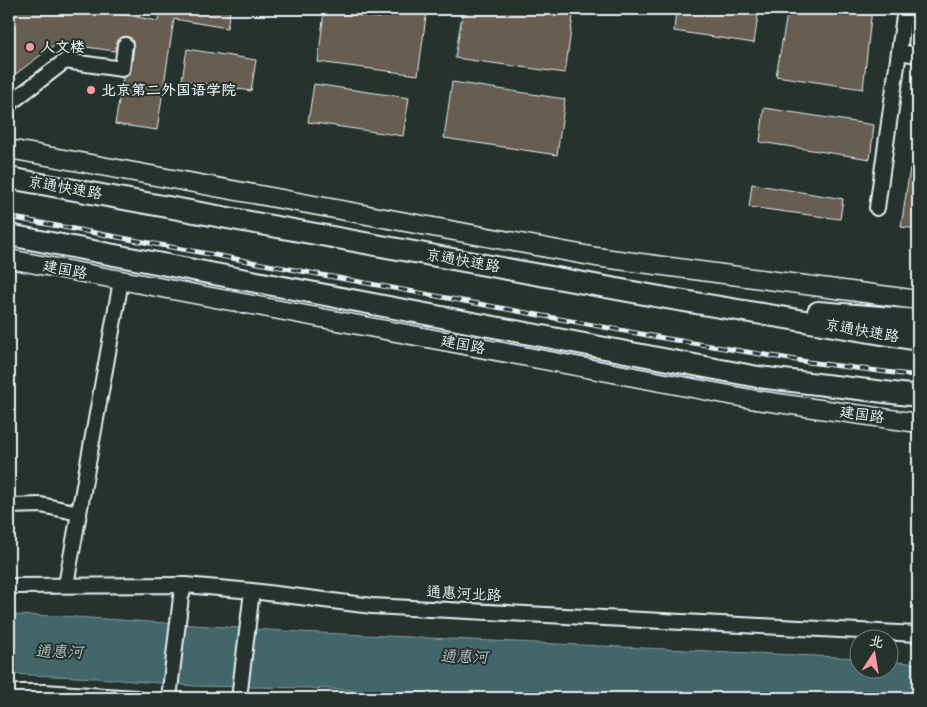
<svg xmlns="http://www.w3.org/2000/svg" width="927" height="707" font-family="'Architects Daughter','LXGW WenKai TC',sans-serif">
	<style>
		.water { fill: #436669; stroke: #859ea2 }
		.building { fill: #675d51; stroke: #e8f1f8 }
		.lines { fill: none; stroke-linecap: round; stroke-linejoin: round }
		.minor-casing { stroke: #e8f1f8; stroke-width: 18 }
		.major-casing { stroke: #e8f1f8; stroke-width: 21 }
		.highway-casing { stroke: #e8f1f8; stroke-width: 24 }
		.minor { stroke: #26332d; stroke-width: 14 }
		.major { stroke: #26332d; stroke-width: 18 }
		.highway { stroke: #26332d; stroke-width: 20 }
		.rail-casing { stroke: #e8f1f8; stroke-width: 5 }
		.rail { stroke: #26332d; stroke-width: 3; stroke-dasharray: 9; stroke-linecap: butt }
		.poi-dot { fill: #ff9aa2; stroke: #26332d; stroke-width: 2 }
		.labels { text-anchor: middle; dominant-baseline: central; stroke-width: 4; stroke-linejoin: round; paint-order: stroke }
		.poi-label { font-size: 15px; font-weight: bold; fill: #e8f1f8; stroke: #26332d; text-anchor: start }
		.street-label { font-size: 15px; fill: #e8f1f8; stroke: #26332d }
		.water-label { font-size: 16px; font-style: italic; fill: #aec0c6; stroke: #26332d }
	</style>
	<rect width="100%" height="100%" fill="#26332d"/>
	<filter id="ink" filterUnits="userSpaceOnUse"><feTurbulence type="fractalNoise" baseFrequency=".02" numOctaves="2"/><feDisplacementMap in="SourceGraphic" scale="10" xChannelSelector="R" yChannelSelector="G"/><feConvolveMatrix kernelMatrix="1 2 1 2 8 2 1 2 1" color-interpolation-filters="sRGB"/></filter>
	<g filter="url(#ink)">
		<path class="water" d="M9 615 60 616 299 632 859 658 860 670H890V661L918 664V698H512L309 688 195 686 97 678 9 674Z"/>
		<path class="building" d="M9 9H122L121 14 158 21 160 9H220L230 10 227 28 174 19 157 130 115 124 123 77 129 75 131 70 134 46 131 38 126 36 118 39 115 51 57 43 9 79Z
			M381 9H427L418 75 318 62 324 11 380 18Z
			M463 9H574L565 73 455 58Z
			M676 9H759L754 43 674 31Z
			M788 9H872L863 89 776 76Z
			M187 49 256 60 251 91 182 80Z
			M452 82 565 99 557 155 444 138Z
			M314 84 409 98 403 136 308 122Z
			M764 108 874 125 870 159 760 142Z
			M910 168 918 169V229L901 227Z
			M752 184 843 199 840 219 749 207Z"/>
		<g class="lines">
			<g class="minor-casing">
				<path id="minor" d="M899 52 918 55
					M9 104 65 61 122 69 125 45
					M877 208 905 9
					M9 506 41 505 79 513
					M66 585 121 281
					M9 586 185 585 252 591 372 606 918 634
					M9 692H44L136 698
					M169 698 181 597 185 585
					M239 698 252 591"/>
			</g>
			<g class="major-casing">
				<path id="major" d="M9 149 596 257 918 300
					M9 259 756 400 918 423"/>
			</g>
			<g class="highway-casing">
				<path id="highway" d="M9 178 666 298 918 340
					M9 235 758 377 918 396
					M818 312 918 320"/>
			</g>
			<use href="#minor" class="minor"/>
			<use href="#major" class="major"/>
			<use href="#highway" class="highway"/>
			<g class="rail-casing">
				<path id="rail" d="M9 217 663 338 808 362 918 376"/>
			</g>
			<use href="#rail" class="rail"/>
		</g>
	</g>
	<g class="poi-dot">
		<circle cx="30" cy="47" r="5"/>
		<circle cx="91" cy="90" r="5"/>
	</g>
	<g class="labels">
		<g class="poi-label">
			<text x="40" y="47">人文楼</text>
			<text x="101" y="90">北京第二外国语学院</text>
		</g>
		<g class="street-label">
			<text transform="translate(65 188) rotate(10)">京通快速路</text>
			<text transform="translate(463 261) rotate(10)">京通快速路</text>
			<text transform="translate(65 270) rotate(11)">建国路</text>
			<text transform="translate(862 331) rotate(10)">京通快速路</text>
			<text transform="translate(463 345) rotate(11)">建国路</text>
			<text transform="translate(862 415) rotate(8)">建国路</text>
			<text transform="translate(464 594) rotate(3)">通惠河北路</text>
		</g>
		<g class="water-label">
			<text transform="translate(59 652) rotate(1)">通惠河</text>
			<text transform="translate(464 657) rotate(1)">通惠河</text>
		</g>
	</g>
	<rect width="927" height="707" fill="none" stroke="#26332d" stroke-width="30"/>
	<rect x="15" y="15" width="897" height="677" fill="none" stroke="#e8f1f8" stroke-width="2" filter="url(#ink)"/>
	<g transform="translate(874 654) rotate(12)"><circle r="24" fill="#26332d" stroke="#747f7e"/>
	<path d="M0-4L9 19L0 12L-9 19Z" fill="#ff9aa2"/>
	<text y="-8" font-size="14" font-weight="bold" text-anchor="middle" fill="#e8f1f8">北</text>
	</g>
</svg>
